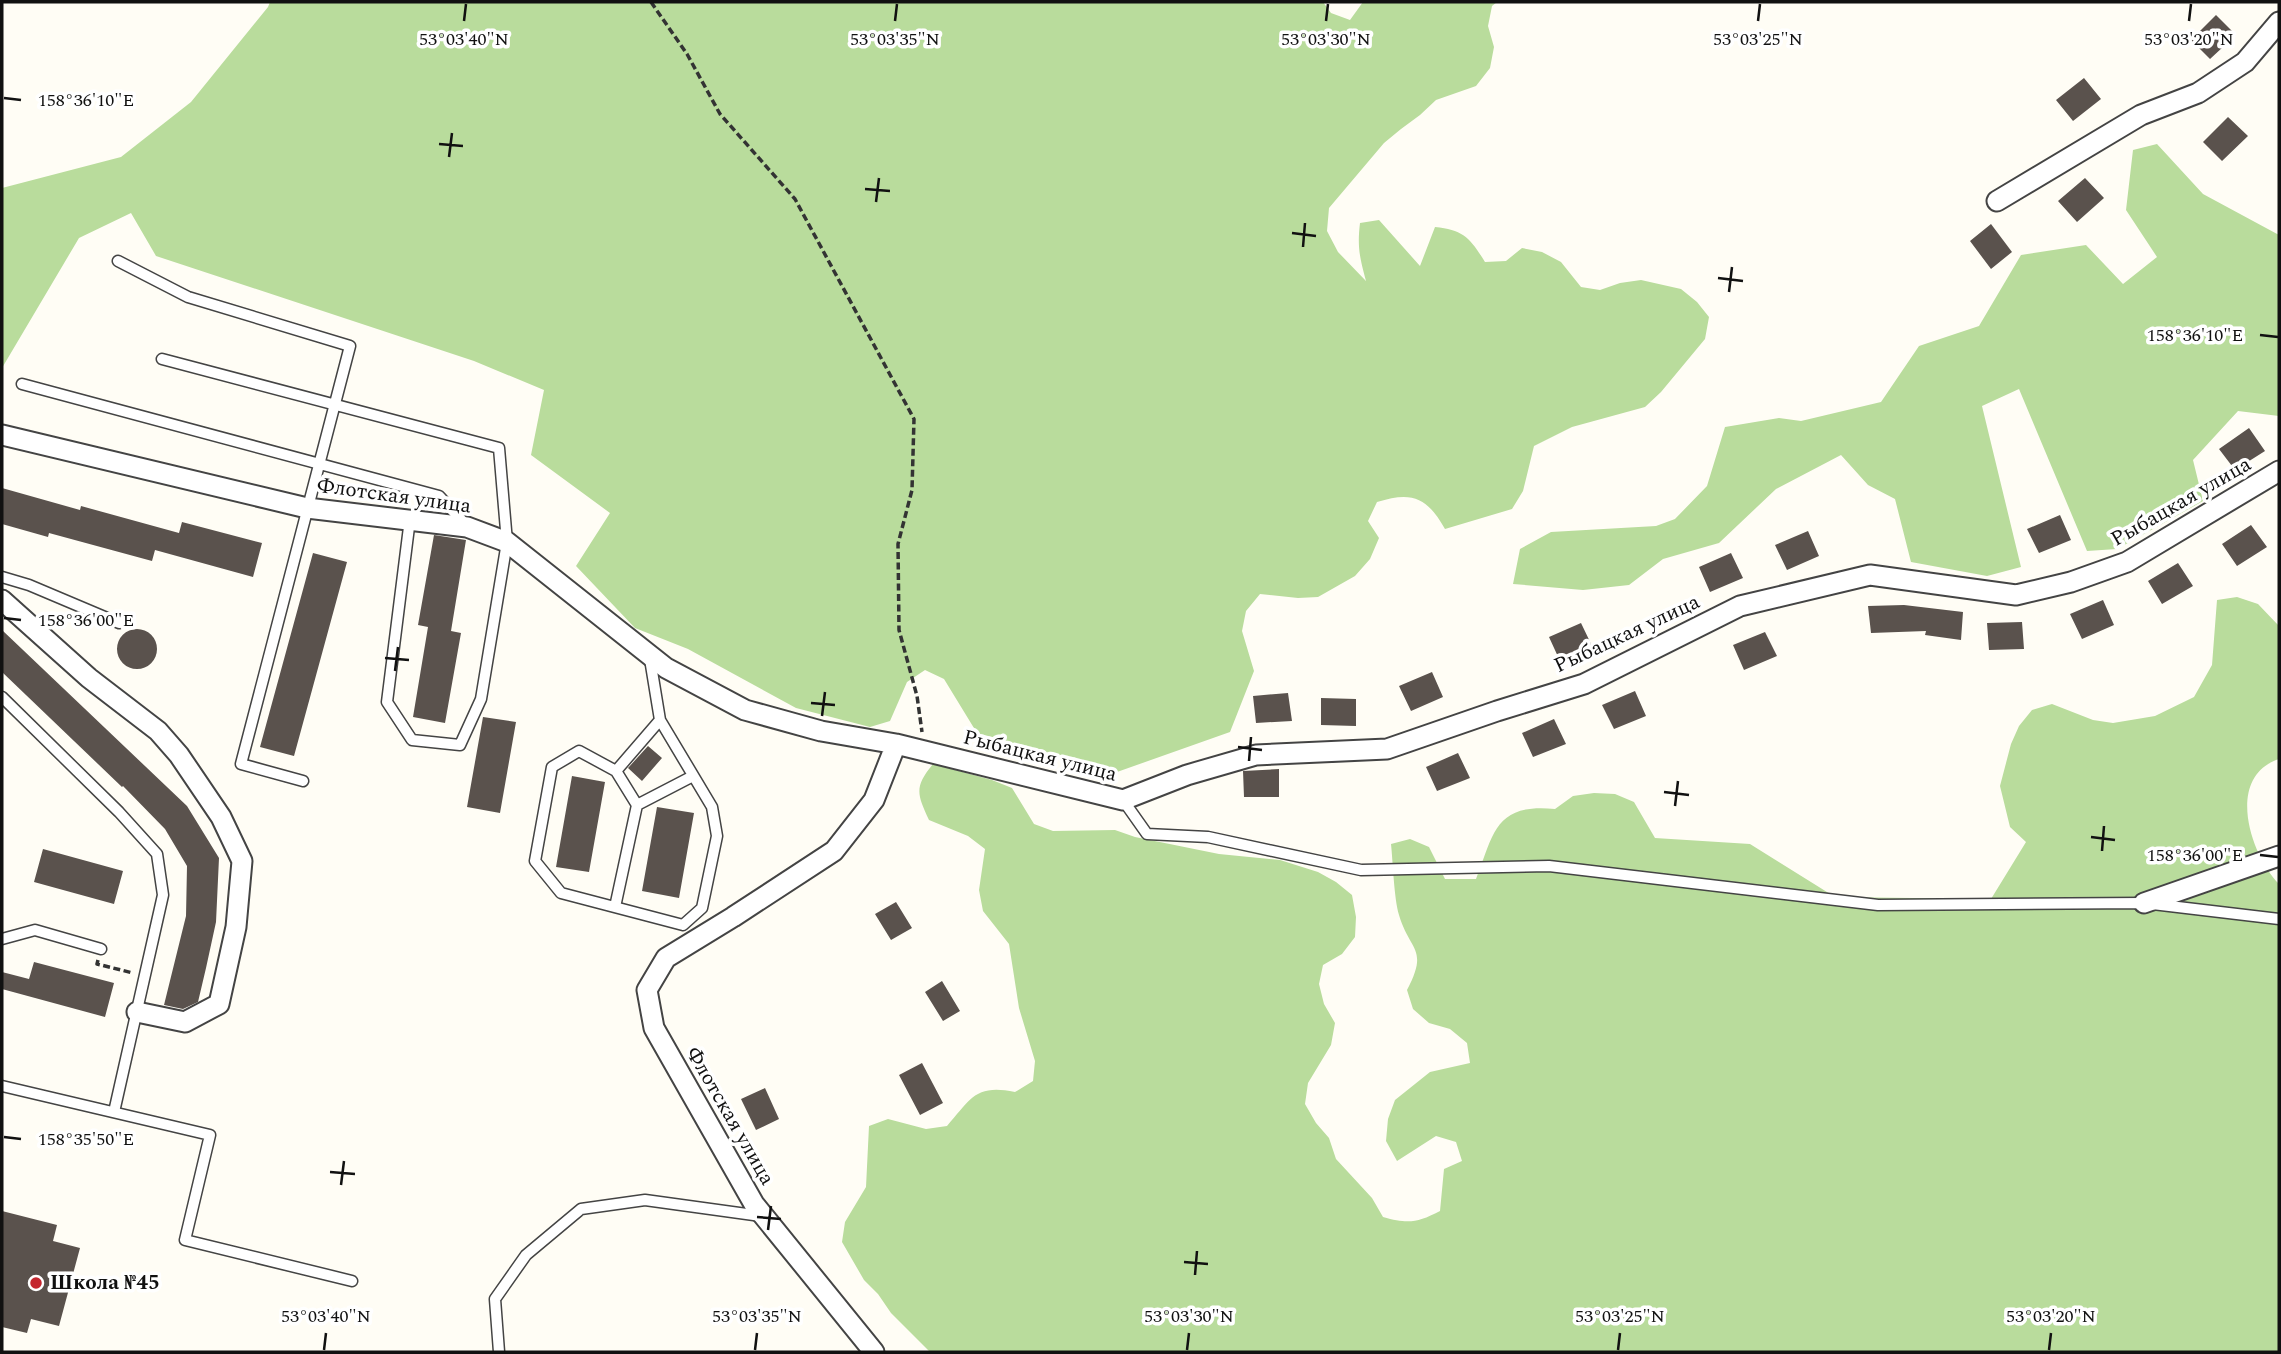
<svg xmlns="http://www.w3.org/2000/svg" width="2281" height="1354" font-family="Spectral,serif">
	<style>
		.forest { fill: #b9dc9c }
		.building { fill: #5a524d }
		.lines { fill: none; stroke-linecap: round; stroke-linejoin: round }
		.service-casing { stroke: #444; stroke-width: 13 }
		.minor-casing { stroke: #444; stroke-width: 23 }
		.path { stroke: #333; stroke-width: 3.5; stroke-dasharray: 7 3.5; stroke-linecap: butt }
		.service { stroke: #fff; stroke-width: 10 }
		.minor { stroke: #fff; stroke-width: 19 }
		.ticks { fill: none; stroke: #111; stroke-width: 2.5 }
		.poi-dot { fill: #c4262e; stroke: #fff; stroke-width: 2.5 }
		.labels { text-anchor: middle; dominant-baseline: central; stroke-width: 7; stroke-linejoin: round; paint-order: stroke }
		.street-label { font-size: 21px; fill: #111; stroke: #fff }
		.poi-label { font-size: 21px; font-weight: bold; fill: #111; stroke: #fff; text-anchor: start }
		.ticks-label { font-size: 18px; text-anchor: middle; fill: #111; stroke: #fff; stroke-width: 7; stroke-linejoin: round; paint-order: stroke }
	</style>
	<rect width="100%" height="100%" fill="#fffdf5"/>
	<path class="forest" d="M270 2H1323L1331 13 1350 20 1363 2H1497L1492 6 1488 26 1494 47 1490 68 1476 86 1436 100 1420 115 1401 129 1384 143 1329 208 1327 231 1338 252 1366 281C1360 258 1357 248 1360 223L1379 220 1420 266 1435 227C1464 230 1470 238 1485 262L1506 261 1522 248 1542 252 1561 262 1581 287 1600 290 1620 283 1641 280 1681 289 1697 302 1709 317 1705 339 1661 392 1645 407 1572 427 1534 446 1523 491 1512 509 1445 529C1427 497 1412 491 1377 502L1368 521 1379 538 1370 559 1355 576 1318 597 1298 598 1260 594 1246 611 1242 631 1254 671 1230 732 1117 772 977 733 944 679 925 670 907 682 890 721 870 727 796 708 688 649 635 628 576 566 610 513 531 455 544 390 474 361 156 256 131 213 79 238 2 368V188L121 157 191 102 268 7Z
		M2157 144 2203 194 2279 235V416L2238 411 2193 460 2203 501 2117 549 2087 551 2019 389 1982 406 2021 567 1987 576 1911 562 1895 499 1868 485 1841 455 1776 489 1719 543 1663 559 1629 585 1583 590 1513 584 1520 549 1551 532 1656 526 1675 519 1707 486 1725 427 1779 418 1801 421 1881 402 1919 346 1979 326 2021 255 2086 245 2123 284 2157 257 2126 210 2133 150Z
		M2237 597 2258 604 2279 626V759C2225 777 2250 854 2279 884V1352H930L891 1313 878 1294 864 1280 842 1242 845 1222 866 1187 869 1126 888 1119 926 1129 947 1126C971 1099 975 1084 1015 1092L1033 1081 1035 1061 1019 1008 1009 944 983 911 979 890 985 849 968 836 929 820C917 794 914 787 933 764L992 780 1012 788 1034 824 1053 831 1115 830 1135 837 1219 854 1280 860 1318 872 1336 882 1352 895 1356 917 1355 937 1342 954 1323 965 1319 984 1324 1004 1335 1023 1331 1045 1308 1083 1305 1104 1316 1123 1329 1138 1336 1159 1372 1198 1383 1217C1408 1224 1417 1223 1440 1211L1444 1169 1462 1161 1456 1142 1436 1136 1397 1161 1386 1141 1388 1119 1395 1100 1430 1072 1470 1063 1467 1043 1450 1029 1429 1023 1413 1009 1407 990C1429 948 1410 952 1399 915 1394 898 1393 863 1391 844L1410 839 1429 847 1445 879H1476C1494 833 1495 803 1555 809L1573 796 1594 793 1615 794 1634 802 1655 838 1750 844 1835 897 1991 899 2026 842 2010 827 2000 786 2011 744 2019 726 2032 710 2052 704 2093 720 2113 723 2155 716 2194 697 2212 665 2217 600Z"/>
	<path class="building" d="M2216 15 2236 35 2210 59 2191 40Z
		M2084 78 2101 99 2073 121 2056 100Z
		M2228 117 2248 136 2222 161 2203 142Z
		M2085 178 2104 198 2077 222 2058 201Z
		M1991 224 2012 252 1991 269 1970 241Z
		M2249 428 2265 451 2235 470 2219 449Z
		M2 488 80 510 81 506 179 533 182 522 262 543 253 577 155 550 152 561 49 533 48 537 2 524Z
		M2060 515 2071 540 2039 553 2027 529Z
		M2251 525 2267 547 2237 566 2222 544Z
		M1808 531 1819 556 1787 570 1775 545Z
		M434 535 466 540 451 631 461 633 445 723 413 717 428 627 418 625Z
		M313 553 347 562 294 756 260 747Z
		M1731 553 1743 578 1710 592 1699 567Z
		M2178 563 2193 586 2162 604 2148 581Z
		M2103 600 2114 625 2082 639 2070 614Z
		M1904 605 1963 612 1961 640 1925 635 1926 631 1871 633 1868 606Z
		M2022 622 2024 649 1989 650 1987 623Z
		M1581 623 1593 648 1560 661 1549 637Z
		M117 649a20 20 0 1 1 40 0a20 20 0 1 1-40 0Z
		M2 630 187 806 219 858 216 922 206 968 198 1002 183 1009 164 1005 186 916 187 866 165 829 123 786 122 787 2 672Z
		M1765 632 1777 656 1744 670 1733 645Z
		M1432 672 1443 697 1411 711 1399 686Z
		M1635 691 1646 716 1614 729 1602 705Z
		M1288 693 1292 721 1256 723 1253 696Z
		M1321 698 1356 699V726L1321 725Z
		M483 717 516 722 500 813 467 807Z
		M1554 719 1566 744 1533 757 1522 733Z
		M648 746 662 758 642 781 628 768Z
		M1458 753 1470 778 1437 791 1426 767Z
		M1279 769V797H1244L1243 771Z
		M572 776 605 782 589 872 556 867Z
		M657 807 694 813 679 898 642 891Z
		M43 849 123 871 114 904 34 882Z
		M896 902 912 928 891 940 875 914Z
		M34 962 114 983 105 1017 2 989V972L29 979Z
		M942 981 960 1011 943 1021 925 992Z
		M922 1063 943 1103 920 1115 899 1075Z
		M765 1088 779 1119 756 1130 741 1099Z
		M2 1211 57 1225 53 1241 80 1248 59 1326 31 1319 27 1333 2 1327Z"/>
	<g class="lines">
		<g class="service-casing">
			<path id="service" d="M118 261 188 297 350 346 241 764 303 781
				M162 359 499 448 507 542 481 699 460 745 412 740 387 702 410 519
				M22 384 439 496 466 525
				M2 577 29 585 119 623
				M650 659 660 720 712 807 717 836 702 908 683 925 561 893 535 861 552 767 579 751 616 771 660 720
				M2 697 119 812 157 854 163 895 114 1112
				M1123 800 1147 834 1208 837 1361 870 1549 866 1878 905 2144 903 2279 919
				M637 805 693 776
				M615 907 637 805 616 771
				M2 939 35 930 101 949
				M2 1086 210 1135 185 1240 352 1281
				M499 1352 495 1299 526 1255 581 1209 645 1200 761 1216"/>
		</g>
		<g class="minor-casing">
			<path id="minor" d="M1997 201 2141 115 2198 93 2245 62 2279 22
				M2 435 307 508 467 527 507 542 666 668 745 710 821 731 896 744 1123 800 1187 775 1256 755 1387 749 1497 711 1584 684 1740 606 1870 575 2016 595 2071 582 2127 562 2279 471
				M2 600 89 678 158 731 179 755 221 817 242 861 236 927 219 1004 185 1022 137 1012
				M2144 903 2279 856
				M874 1352 754 1204 654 1028 647 990 666 958 733 917 834 851 874 800 896 744"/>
		</g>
		<path class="path" d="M651 2 687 54 720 114 795 199 914 419 912 490 898 544 899 630 917 696 922 732
			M98 960 97 964 133 973"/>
		<use href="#service" class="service"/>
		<use href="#minor" class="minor"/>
	</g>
	<path class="ticks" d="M464 21 466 4M895 21 897 4M1326 21 1328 4M1758 21 1760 4M2189 21 2191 4M4 98 21 100M439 144 463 146M449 157 452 133M865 189 890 191M876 202 879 178M1292 233 1316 236M1303 247 1305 223M1718 278 1743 281M1729 292 1732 267M2260 335 2278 337M4 618 21 620M385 658 409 660M395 671 398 647M811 703 835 705M822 716 825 692M1238 747 1262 750M1249 761 1251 737M1664 792 1689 795M1675 806 1678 781M2091 837 2115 840M2102 851 2104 826M2260 855 2278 857M4 1137 21 1139M330 1172 355 1174M341 1185 344 1161M757 1217 781 1219M768 1230 771 1206M1184 1262 1208 1264M1195 1275 1197 1251M324 1350 326 1333M755 1350 757 1333M1187 1350 1189 1333M1618 1350 1620 1333M2049 1350 2051 1333"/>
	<circle class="poi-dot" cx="36" cy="1283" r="7"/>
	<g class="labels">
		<g class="street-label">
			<text transform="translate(394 496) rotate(8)">Флотская улица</text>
			<text transform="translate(2181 502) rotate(-30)">Рыбацкая улица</text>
			<text transform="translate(1627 634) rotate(-25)">Рыбацкая улица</text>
			<text transform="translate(1040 756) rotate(14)">Рыбацкая улица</text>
			<text transform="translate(730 1116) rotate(60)">Флотская улица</text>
		</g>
		<g class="poi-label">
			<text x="50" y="1283">Школа №45</text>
		</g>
	</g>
	<g class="ticks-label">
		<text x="464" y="45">53°03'40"N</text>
		<text x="895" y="45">53°03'35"N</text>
		<text x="1326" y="45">53°03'30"N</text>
		<text x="1758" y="45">53°03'25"N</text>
		<text x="2189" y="45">53°03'20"N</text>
		<text x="86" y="106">158°36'10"E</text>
		<text x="2195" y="341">158°36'10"E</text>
		<text x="86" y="626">158°36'00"E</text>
		<text x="2195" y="861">158°36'00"E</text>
		<text x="86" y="1145">158°35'50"E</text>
		<text x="326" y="1322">53°03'40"N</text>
		<text x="757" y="1322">53°03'35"N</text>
		<text x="1189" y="1322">53°03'30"N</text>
		<text x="1620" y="1322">53°03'25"N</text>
		<text x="2051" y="1322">53°03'20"N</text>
	</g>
	<rect width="2281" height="1354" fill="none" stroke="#111111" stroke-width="7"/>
</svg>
